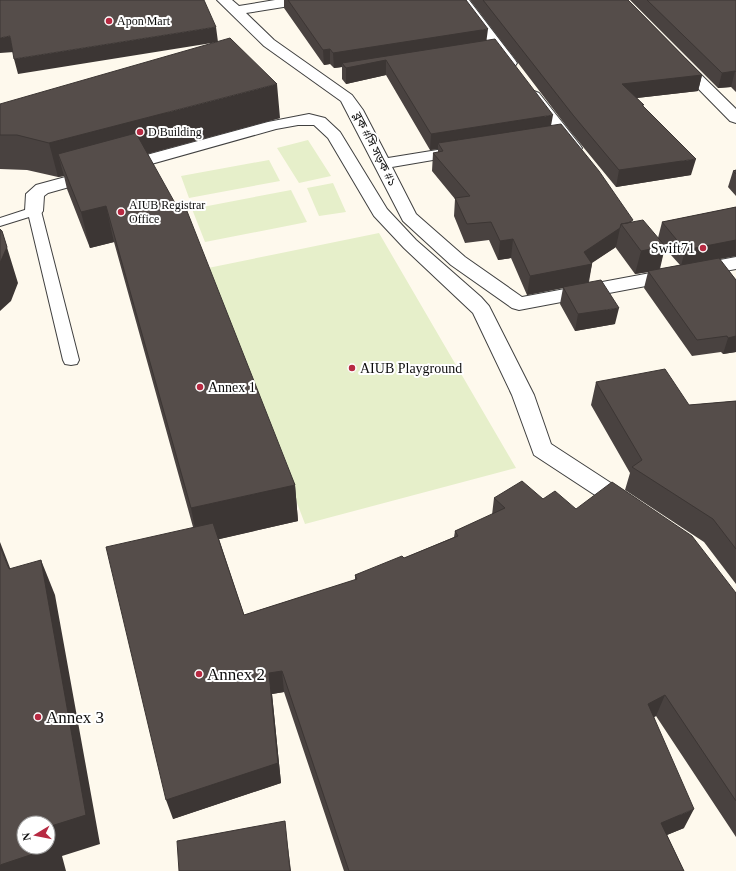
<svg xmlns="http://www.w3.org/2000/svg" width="736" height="871" font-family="'Times New Roman','Noto Sans Bengali',serif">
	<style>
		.pitch { fill: #e6efca }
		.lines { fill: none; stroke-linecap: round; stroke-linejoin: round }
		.lane-casing { stroke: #404040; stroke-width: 2 }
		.street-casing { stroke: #404040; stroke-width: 2 }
		.lane { fill: #fff; fill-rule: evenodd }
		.street { fill: #fff; fill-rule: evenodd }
		.wall { fill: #494240; fill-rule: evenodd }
		.shaded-wall { fill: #3c3634 }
		.building { fill: #554d4a; stroke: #3c3634 }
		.poi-dot { fill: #b72a42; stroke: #fff; stroke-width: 1.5 }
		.labels { text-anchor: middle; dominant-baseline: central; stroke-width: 4; stroke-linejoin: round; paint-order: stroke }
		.far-poi-label { font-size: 12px; fill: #0d0d0d; stroke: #fff; text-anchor: start }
		.far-street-label { font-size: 12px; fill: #0d0d0d; stroke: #fff }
		.poi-label { font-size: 14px; fill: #0d0d0d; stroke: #fff; text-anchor: start }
		.near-poi-label { font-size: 17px; fill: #0d0d0d; stroke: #fff; text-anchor: start }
	</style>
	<rect width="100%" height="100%" fill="#fef9ed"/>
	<path class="pitch" d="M308 140 331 176 299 183 277 148Z
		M269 160 280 181 189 198 181 176Z
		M333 183 346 212 319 216 307 188Z
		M291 190 307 222 205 242 192 209Z
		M379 233 516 468 305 524 208 268Z"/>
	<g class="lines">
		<g class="lane-casing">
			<path id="lane" d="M34 207 39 208 41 211 79 360 77 364 71 365 65 364 63 360 29 217 0 226V218Z"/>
		</g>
		<g class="street-casing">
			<path id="street" d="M217 0H232L239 6 275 0H309L307 3 302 4 246 13 274 40 352 95 363 110 388 158 462 146 468 148 470 151 468 154 392 167 416 214 465 257 522 297 736 257V269L519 310 512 308 451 265 403 221 341 101 264 46Z
				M455 0H469L515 60 517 63 515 66 510 67 505 66Z
				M680 58 685 59 736 109V123L730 121 675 65 673 62 675 59Z
				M534 91 539 93 580 145 582 148 580 151 574 153 568 151 526 96 529 93Z
				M309 114 325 118 340 132 387 209 416 240 481 297 489 306 534 395 551 444 637 500 641 506 637 512 629 515 621 512 534 455 512 395 473 313 404 248 374 216 328 138 314 125H298L276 129 48 193 44 196 43 211 40 215 34 216 28 215 25 211 26 194 36 185 268 122Z"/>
		</g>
		<use href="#lane" class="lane"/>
		<use href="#street" class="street"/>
	</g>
	<path class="wall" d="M284 0H466L487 41 551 125 632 222 658 238 662 222 736 207V256L719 259 736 280V352L723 354 721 352 692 356 644 288 648 272 635 274 616 248V247L591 263 592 264 589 282 615 324 575 331 560 304 563 288 527 295 511 258 498 260 489 240 465 243 454 216 455 199 432 171 433 153 438 152V149L430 150 386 75 346 84 342 79V67L334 68 330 64 324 65 284 8ZM665 247 671 255 680 265 660 269Z
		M470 0H628L702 75 698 91 637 98 691 175 616 187 570 131Z
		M630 0H736V92L731 87 718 88Z
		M0 104 280 118 148 154 295 485 298 521 219 539 244 615 355 580V575L404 558 454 537 455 531 492 515 494 498 543 499 576 509 736 593V837L656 716 654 717 684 828 667 835 684 871H344L284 692 272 694 281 783 173 819 193 527 114 242 90 248 67 189 64 176 58 177 27 170 0 169Z
		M736 170V196L728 187 733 171Z
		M596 382 689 405 736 401V584L704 542 625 490 630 473 591 405Z"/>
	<path class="shaded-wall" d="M216 27 218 42 18 74 14 59Z
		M488 29 486 44 386 60V75L346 84V68L342 63V67L334 68 333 53Z
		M10 36 14 52 0 53V38Z
		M330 49V64L324 65 323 50Z
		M735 71 731 87 718 88 722 73Z
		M702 75 698 91 619 100 622 84Z
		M277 84 280 118 67 175 58 154 64 176 58 177 49 143Z
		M553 115 550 131 438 143V149L430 150 431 134Z
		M696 159 691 175 616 187 619 170Z
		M106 206 114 242 90 248 81 212Z
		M620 228 616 247 589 265 592 264 588 283 527 295 530 276 584 252Z
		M2 231 18 283 11 301 0 311V263Z
		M513 239 511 258 498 260 500 241Z
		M736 240V256L681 266 685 250Z
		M665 246 659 270 648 271V272L635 274 641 251Z
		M619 308 615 324 575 331 578 314Z
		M736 336V352L723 354 728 338Z
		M295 485 298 521 198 544 191 508Z
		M0 542 24 604 9 569 0 547Z
		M41 560 55 595 100 844 62 856 66 871H0V865L48 836Z
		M282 671 284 692 272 694 281 783 173 819 166 800 269 673Z
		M665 695 656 716 640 724 648 704Z
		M694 809 684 828 652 841 661 823Z
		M285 821 287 840 291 871H290Z"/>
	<path class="building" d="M0 0H204L216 27 14 59 10 36 0 38Z
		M288 0H466L488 29 333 53 330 49 323 50Z
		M483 0H628L702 75 622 84 644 105H642L696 159 619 170 573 115Z
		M647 0H736V72L735 71 722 73Z
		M230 38 277 84 49 143 17 135H0V104Z
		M495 39 553 115 431 134 386 60 346 68 342 63Z
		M561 124 599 171 633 220 628 223 621 224 620 228 584 252 592 264 530 276 513 239 500 241 491 222 467 224 455 198 470 196 433 153 443 151 438 143Z
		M136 133 175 203 183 201 295 485 191 508 106 206 81 212 58 154Z
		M736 170V174L733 171Z
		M736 207V240L685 250 662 222Z
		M643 220 665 246 641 251 621 224Z
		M0 229 2 231 7 247 0 263Z
		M719 258 736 280V336L728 338 727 336 697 340 648 271Z
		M601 280 619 308 578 314 563 287Z
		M665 369 689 405 736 401V549L713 519 632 467 642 460 596 382Z
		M522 481 543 499 555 491 576 509 612 482 692 536 736 593V801L665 695 648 704 694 809 661 823 684 871H349L282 671 269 673 278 763 166 800 106 547 213 523 244 615 357 579 355 575 402 556 404 558 458 536 455 531 505 508 494 498Z
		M0 547 9 569 41 560 86 815 48 827V823H24V847H48V836L51 848 0 865Z
		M285 821 290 871H179L177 841Z"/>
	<g class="poi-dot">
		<circle cx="109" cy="21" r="4"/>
		<circle cx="140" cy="132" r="4"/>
		<circle cx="121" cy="212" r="4"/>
		<circle cx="703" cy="248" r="4"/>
		<circle cx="352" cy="368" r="4"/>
		<circle cx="200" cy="387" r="4"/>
		<circle cx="199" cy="674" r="4"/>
		<circle cx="38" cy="717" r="4"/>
	</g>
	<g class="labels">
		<g class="far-poi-label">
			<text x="117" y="21">Apon Mart</text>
			<text x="148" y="132">D Building</text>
			<text x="129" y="205">AIUB Registrar<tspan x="129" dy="14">Office</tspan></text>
		</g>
		<g class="far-street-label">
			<text transform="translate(375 149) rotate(63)">ব্লক #সি সড়ক #১</text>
		</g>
		<g class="poi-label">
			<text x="695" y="248" text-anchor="end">Swift71</text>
			<text x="360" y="368">AIUB Playground</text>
			<text x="208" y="387">Annex 1</text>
		</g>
		<g class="near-poi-label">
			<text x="207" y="674">Annex 2</text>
			<text x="46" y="717">Annex 3</text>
		</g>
	</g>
	<g transform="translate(36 835) rotate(260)"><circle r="19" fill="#ffffff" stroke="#9e9e9e"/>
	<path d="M0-3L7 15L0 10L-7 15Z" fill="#b72a42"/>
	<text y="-6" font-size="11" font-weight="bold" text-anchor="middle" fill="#0d0d0d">N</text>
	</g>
</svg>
